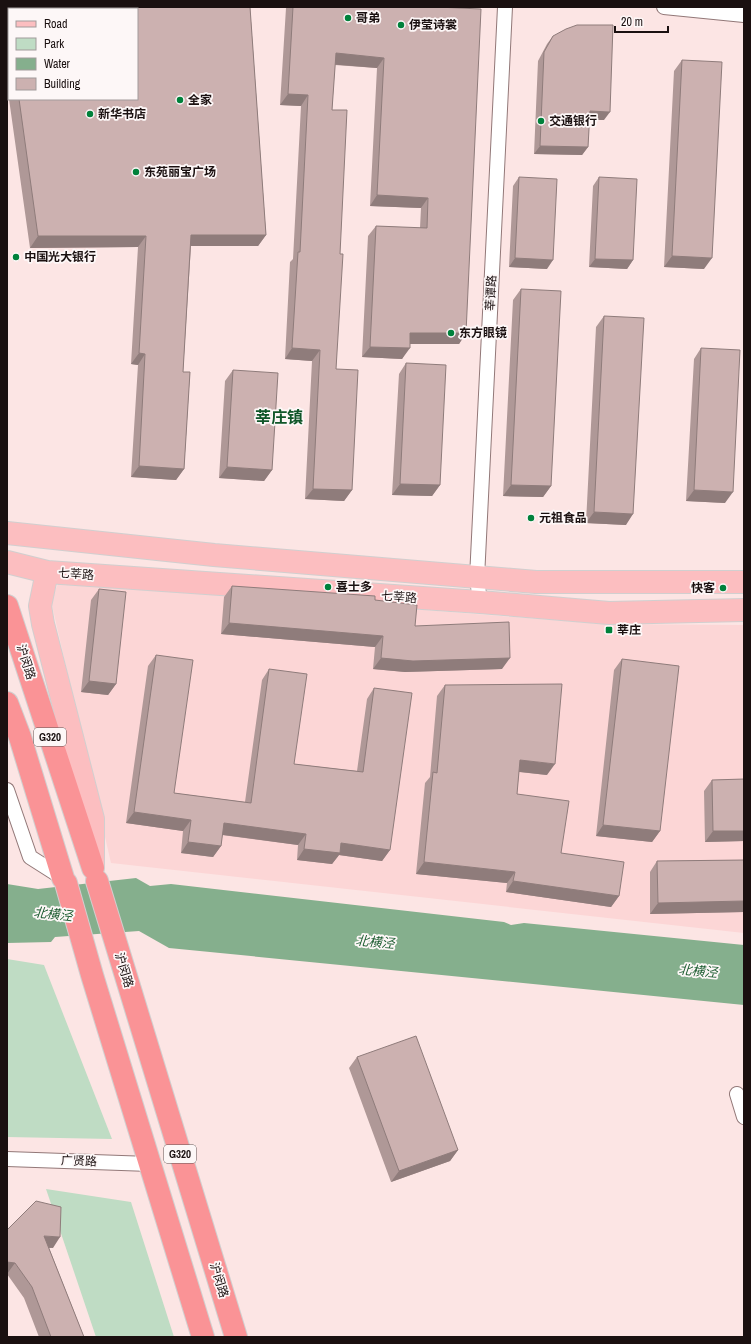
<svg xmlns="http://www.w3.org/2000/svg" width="751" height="1344" font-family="'Archivo Narrow','Noto Sans SC',sans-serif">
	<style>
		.built { fill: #fcd6d6 }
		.green { fill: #bfdcc4 }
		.water { fill: #85af8d }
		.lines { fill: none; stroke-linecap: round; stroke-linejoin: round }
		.street-casing { stroke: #927878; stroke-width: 16 }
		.primary-casing { stroke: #d1cfcf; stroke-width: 24 }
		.highway-casing { stroke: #d1cfcf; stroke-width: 24 }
		.street { stroke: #fff; stroke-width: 14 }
		.primary { stroke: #fcbec0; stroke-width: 22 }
		.highway { stroke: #fa9396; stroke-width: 22 }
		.wall { fill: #af9897 }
		.shaded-wall { fill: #8f7c7b }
		.building { fill: #ccb1b0; stroke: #8f7c7b }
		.poi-dot { fill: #00813b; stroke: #fdf7f7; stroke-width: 1.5 }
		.labels { text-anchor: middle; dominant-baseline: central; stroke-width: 3.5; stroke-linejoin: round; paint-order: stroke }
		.shield { fill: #fdf7f7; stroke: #5e5555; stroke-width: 1 }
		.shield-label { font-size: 11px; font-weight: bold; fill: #1a1010 }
		.poi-label { font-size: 12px; font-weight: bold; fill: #1a1010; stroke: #fdf7f7; text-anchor: start }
		.street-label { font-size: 12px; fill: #1a1010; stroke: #fdf7f7 }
		.water-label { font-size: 13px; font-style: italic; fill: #1e5e32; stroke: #fdf7f7 }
		.district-label { font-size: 16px; font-weight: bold; fill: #0f5629; stroke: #fdf7f7 }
	</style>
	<rect width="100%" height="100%" fill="#fce5e4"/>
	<path class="built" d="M59 581 602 624 744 625V933L111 863 51 601Z"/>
	<path class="green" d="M7 959 44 965 112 1139 7 1137Z
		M46 1189 131 1202 174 1337H96Z"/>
	<path class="water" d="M136 878 150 886 171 884 504 922 511 925 524 923 744 945V1005L169 948 139 931 55 937 51 942 7 943V884L38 889Z"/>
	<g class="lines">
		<g class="street-casing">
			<path id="street" d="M664 7 744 15
				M480 602 477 578 505 7
				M7 790 30 857 63 878
				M737 1094 744 1117
				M7 1159 150 1164"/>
		</g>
		<g class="primary-casing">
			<path id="primary" d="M7 533 214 555 536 582H744
				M7 562 47 572 480 602 609 613 744 610
				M47 572 40 606 43 624 93 819V863"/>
		</g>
		<g class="highway-casing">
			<path id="highway" d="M7 606 93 868
				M7 703 20 737 63 878
				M97 881 236 1337
				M66 883 92 975 203 1337"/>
		</g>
		<use href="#street" class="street"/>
		<use href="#primary" class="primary"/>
		<use href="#highway" class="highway"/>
	</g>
	<path class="wall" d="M7 7H250L266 235 258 246H191L183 372H190L184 469 176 480 131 477 138 365 131 364 138 247 30 248 9 99H137V9H9V96L7 81Z
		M287 7H437L466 333 459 344H410L402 359 362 357 368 236 376 226 420 228 421 208 370 206 377 68 335 65 332 110 340 254 336 369 352 490 344 501 305 499 312 361 285 359 290 262 293 259 301 106 280 105 286 8Z
		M553 36 604 120H589L588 147 582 155 534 154 538 61 547 44Z
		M682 60 704 269 664 267 674 71Z
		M519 177 547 269 509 267 513 186Z
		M599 177 633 260 627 269 589 267 593 186Z
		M521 289 551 486 543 497 503 496 513 300Z
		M604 316 626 525 586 523 596 327Z
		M701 348 725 503 686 501 694 359Z
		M406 363 440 485 432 496 392 495 399 374Z
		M233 370 272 470 264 481 219 478 225 381Z
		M232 586 375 600 415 626 502 669 405 672 373 669 375 647 221 634 224 597Z
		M99 589 116 684 108 695 81 692 91 600Z
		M156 655 174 793 245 802 262 680 269 669 294 764 357 771 367 699 374 688 390 850 382 861 339 855 332 864 297 860 298 845 222 835 221 846 213 857 181 853 183 831 126 823 148 666Z
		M622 659 660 831 652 842 596 836 614 670Z
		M445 685 547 775 519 772 517 794 561 853 619 896 611 907 506 892 507 883 416 874 425 783 430 777 437 696Z
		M744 779V841L705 842 704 791 712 780Z
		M744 860V912L650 914V872L657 861Z
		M357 1057 458 1150 450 1161 391 1182 349 1068Z
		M7 1230 53 1248H49L84 1337H39L24 1298 7 1274Z"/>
	<path class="shaded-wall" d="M336 53 384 58 377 68 328 64Z
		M288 94 308 95 301 106 280 105Z
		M590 111 610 112 604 120H584Z
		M540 146 588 147 582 155 534 154Z
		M377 195 428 198 421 208 370 206Z
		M191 235H266L258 246H184Z
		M38 236H146L138 247 30 248Z
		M672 256 712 258 704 269 664 267Z
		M515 258 553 260 547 269 509 267Z
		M595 259 633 260 627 269 589 267Z
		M410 333H466L459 344H403Z
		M370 347 410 348 402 359 362 357Z
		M292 348 320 350 312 361 285 359Z
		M139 353 145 354 138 365 131 364Z
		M139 466 184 469 176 480 131 477Z
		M227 467 272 470 264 481 219 478Z
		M400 484 440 485 432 496 392 495Z
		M511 485 551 486 543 497 503 496Z
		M313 489 352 490 344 501 305 499Z
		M694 490 733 492 725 503 686 501Z
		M594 512 633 514 626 525 586 523Z
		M229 623 383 636 375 647 221 634Z
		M381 658H510L502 669 405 672 373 669Z
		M89 681 116 684 108 695 81 692Z
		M520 760 555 764 547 775 512 771Z
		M134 812 191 820 183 831 126 823Z
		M224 823 306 834 298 845 216 834Z
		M603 825 660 831 652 842 596 836Z
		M713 831H744V841L705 842Z
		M188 842 221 846 213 857 181 853Z
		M341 843 390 850 382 861 339 855 332 864 297 860 304 849Z
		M424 862 515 872 507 883 416 874Z
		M513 881 619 896 611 907 506 892Z
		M744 901V912L650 914 658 903Z
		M458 1150 450 1161 391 1182 399 1171Z
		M44 1236 60 1237 53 1248 37 1247Z
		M7 1262 15 1263 7 1274Z"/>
	<path class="building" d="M7 7H250L266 235H191L183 372H190L184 469 139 466 145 354 139 353 146 236H38L19 99H137V9H9V28L7 14Z
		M293 7H437L481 9 466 333H410V348L370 347 376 226 427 228 428 198 377 195 384 58 336 53 332 110H347L340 254H343L336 369 358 370 352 490 313 489 320 350 292 348 298 252H300L308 95 288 94Z
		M577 25H613L610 112 590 111 588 147 540 146 544 52 553 36 566 29Z
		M682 60 722 62 712 258 672 256Z
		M519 177 557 179 553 260 515 258Z
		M599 177 637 179 633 260 595 259Z
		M521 289 561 291 551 486 511 485Z
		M604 316 644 318 633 514 594 512Z
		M701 348 740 350 733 492 694 490Z
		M406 363 446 365 440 485 400 484Z
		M233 370 278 373 272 470 227 467Z
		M232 586 375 596V600L417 605 415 626 509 622 510 658 413 661 381 658 383 636 229 623Z
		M99 589 126 592 116 684 89 681Z
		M156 655 193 660 174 793 251 803 269 669 307 674 294 764 363 772 374 688 412 693 390 850 341 843 340 853 304 849 306 834 224 823 221 846 188 842 191 820 134 812Z
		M622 659 679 666 660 831 603 825Z
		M562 684 555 764 520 760 517 794 569 801 561 853 624 862 619 896 513 881 515 872 424 862 433 772 437 773 445 685Z
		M744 779V831H713L712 780Z
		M744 860V901L658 903 657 861Z
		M416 1036 458 1150 399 1171 357 1057Z
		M36 1201 61 1207 60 1237 44 1236 84 1337H51L32 1287 15 1263 7 1262V1230Z"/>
	<g class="poi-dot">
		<circle cx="348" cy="18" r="4"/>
		<circle cx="401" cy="25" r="4"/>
		<circle cx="180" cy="100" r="4"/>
		<circle cx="90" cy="114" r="4"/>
		<circle cx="541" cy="121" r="4"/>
		<circle cx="136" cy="172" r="4"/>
		<circle cx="16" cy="257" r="4"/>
		<circle cx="451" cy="333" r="4"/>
		<circle cx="531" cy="518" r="4"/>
		<circle cx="328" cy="587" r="4"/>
		<circle cx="723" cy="588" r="4"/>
		<rect x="605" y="626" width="8" height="8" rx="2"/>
	</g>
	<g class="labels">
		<g class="shield">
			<rect x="34" y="728" width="32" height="18" rx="3"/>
			<rect x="164" y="1145" width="32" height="18" rx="3"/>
		</g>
		<g class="shield-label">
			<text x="50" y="737">G320</text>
			<text x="180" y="1154">G320</text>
		</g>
		<g class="poi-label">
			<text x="356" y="18">哥弟</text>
			<text x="409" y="25">伊莹诗裳</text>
			<text x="188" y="100">全家</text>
			<text x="98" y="114">新华书店</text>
			<text x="549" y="121">交通银行</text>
			<text x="144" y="172">东苑丽宝广场</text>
			<text x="24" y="257">中国光大银行</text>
			<text x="459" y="333">东方眼镜</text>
			<text x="539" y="518">元祖食品</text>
			<text x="336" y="587">喜士多</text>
			<text x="715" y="588" text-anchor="end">快客</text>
			<text x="617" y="630">莘庄</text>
		</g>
		<g class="street-label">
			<text transform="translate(491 293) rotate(-87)">莘谭路</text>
			<text transform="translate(76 574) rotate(4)">七莘路</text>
			<text transform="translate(399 597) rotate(4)">七莘路</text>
			<text transform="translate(26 662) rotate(72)">沪闵路</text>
			<text transform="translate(124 970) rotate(73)">沪闵路</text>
			<text transform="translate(79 1161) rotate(2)">广贤路</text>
			<text transform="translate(219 1280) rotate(73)">沪闵路</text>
		</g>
		<g class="water-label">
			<text transform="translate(53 914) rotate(6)">北横泾</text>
			<text transform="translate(375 942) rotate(5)">北横泾</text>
			<text transform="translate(698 971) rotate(5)">北横泾</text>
		</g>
		<g class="district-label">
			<text x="279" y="417">莘庄镇</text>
		</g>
	</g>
	<rect width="751" height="1344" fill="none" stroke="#1a1010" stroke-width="16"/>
	<rect x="8" y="8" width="130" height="92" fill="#fdf7f7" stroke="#a29b9b"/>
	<rect x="16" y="21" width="20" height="6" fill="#fcbec0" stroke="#a29b9b"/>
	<text x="44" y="28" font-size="12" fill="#1a1010">Road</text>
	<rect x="16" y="38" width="20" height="12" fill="#bfdcc4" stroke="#a29b9b"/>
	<text x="44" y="48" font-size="12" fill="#1a1010">Park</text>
	<rect x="16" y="58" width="20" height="12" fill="#85af8d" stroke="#a29b9b"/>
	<text x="44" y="68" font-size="12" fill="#1a1010">Water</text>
	<rect x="16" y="78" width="20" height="12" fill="#ccb1b0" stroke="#a29b9b"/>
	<text x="44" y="88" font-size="12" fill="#1a1010">Building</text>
	<path d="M615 26v6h53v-6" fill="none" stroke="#1a1010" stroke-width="2"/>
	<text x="621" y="26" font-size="12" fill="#1a1010" stroke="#fdf7f7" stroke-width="3" paint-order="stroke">20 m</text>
</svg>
